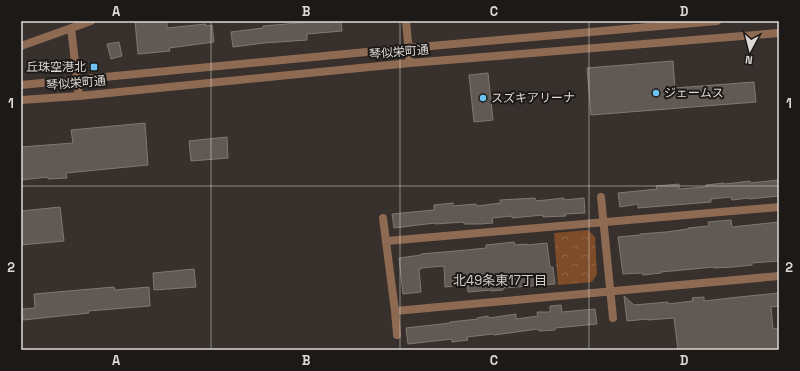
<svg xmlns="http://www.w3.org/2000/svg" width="800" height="371" font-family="'Space Grotesk','Noto Sans JP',sans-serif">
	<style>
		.park { fill: url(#park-crowns) }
		.building { fill: #605954; stroke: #7f7873 }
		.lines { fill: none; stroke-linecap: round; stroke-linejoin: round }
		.minor { stroke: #8e6a53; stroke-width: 8 }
		.tertiary { stroke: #8e6a53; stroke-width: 8 }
		.grid { fill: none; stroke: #ddd9d6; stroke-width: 1; stroke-opacity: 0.55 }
		.poi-dot { fill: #6cc3f2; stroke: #1c1917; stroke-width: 1.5 }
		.labels { text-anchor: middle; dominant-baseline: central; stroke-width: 4; stroke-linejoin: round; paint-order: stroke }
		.street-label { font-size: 12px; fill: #ddd9d6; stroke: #1c1917 }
		.poi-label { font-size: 12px; fill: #ddd9d6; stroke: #1c1917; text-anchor: start }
		.neighbourhood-label { font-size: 13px; fill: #d5cdc8; stroke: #1c1917 }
		.neatline { fill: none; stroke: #ddd9d6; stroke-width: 1.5 }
		.grid-label { font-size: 13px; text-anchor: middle; font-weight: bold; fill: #ddd9d6 }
	</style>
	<defs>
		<pattern id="park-crowns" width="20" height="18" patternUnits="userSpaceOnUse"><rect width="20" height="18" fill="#7e4c29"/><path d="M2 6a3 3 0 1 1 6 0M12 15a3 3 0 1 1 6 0" fill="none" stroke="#906547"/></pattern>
	</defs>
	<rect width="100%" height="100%" fill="#37302c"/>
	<path class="park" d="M588 230 595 237 597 274 592 282 558 285 554 233Z"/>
	<path class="building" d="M135 21H167V28L206 24V26L212 25 214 42 169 48 170 51 138 54Z
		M310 21H341L342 31 307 34V40L264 43 233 47 231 32 263 28V26L310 22Z
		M119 42 122 56 111 59 107 44Z
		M673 61 675 88 754 82 756 102 591 115 587 68Z
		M488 73 493 120 474 122 469 75Z
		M145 123 148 165 66 173 67 178 48 179V177L21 180V147L73 143 71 130Z
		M227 137 228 158 191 161 189 141Z
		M779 180V196L749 199V198L732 200 731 197 711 199V202L638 208V204L620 207 618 193 657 189 656 186 679 184V189L706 187V185L724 183 725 184 750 181V183Z
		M535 198 536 201 564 198V200L584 198 585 213 565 214 566 216 543 217V215L512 218V216L492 218 493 223 481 224H464V222L435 224V223L394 228 392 214 434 210V205L453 203V206L476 204 477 206 501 203 500 200Z
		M60 207 64 241 21 245V211Z
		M731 220 732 227 779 222V261L752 263V265L733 267 714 268V267L661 272V273L643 275 642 273 623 274 618 237 640 235V234L666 232 688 229V228L709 226 708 222Z
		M514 242 515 245 527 244V245L547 243 550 267H553L555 284 503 288V290L491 291V290L468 292 467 285 445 287 444 266 421 268V269H419L421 292 403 294 399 258 421 255V254L467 250 486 248V245Z
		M194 269 196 287 154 290 153 273Z
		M114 287 115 290 149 287 150 306 88 311 89 313 23 320 22 309 35 308 34 294Z
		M779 293V306L771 307 773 329 779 328V350H678L674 318 648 320V319L627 321 624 296 634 305 668 302V304L693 301 692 298 704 297V301L739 297Z
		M561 305 562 312 595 309 597 324 555 328V330L539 331 538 329 494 335 493 334 467 337 468 340 452 342V339L408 344 406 328 450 323V322L478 319 477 318 488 316 489 318 516 314V319L538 316 537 312H550V306Z"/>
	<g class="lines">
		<path class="minor" d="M406 21 410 63
			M71 28 79 96
			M21 46 91 21
			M601 197 613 318
			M383 218 395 311 397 335
			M387 241 779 207
			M395 311 779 276"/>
		<path class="tertiary" d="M21 85 408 48 717 21
			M21 100 79 96 410 63 779 33"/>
	</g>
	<path class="grid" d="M211 21V350M400 21V350M589 21V350M21 186H779"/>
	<g class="poi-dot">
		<rect x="90" y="63" width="8" height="8" rx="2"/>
		<circle cx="656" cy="93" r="4"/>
		<circle cx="483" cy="98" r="4"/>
	</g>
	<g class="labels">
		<g class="street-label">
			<text transform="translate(399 52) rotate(-5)">琴似栄町通</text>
			<text transform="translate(76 83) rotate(-5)">琴似栄町通</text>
		</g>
		<g class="poi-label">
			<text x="86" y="67" text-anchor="end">丘珠空港北</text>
			<text x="664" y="93">ジェームス</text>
			<text x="491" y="98">スズキアリーナ</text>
		</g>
		<g class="neighbourhood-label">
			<text x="500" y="280">北49条東17丁目</text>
		</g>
	</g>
	<rect width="800" height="371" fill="none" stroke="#1c1917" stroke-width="44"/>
	<g transform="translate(750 50) rotate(187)" stroke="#1c1917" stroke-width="3" paint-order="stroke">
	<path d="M0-3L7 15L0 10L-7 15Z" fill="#ddd9d6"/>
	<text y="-6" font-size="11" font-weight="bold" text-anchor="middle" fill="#ddd9d6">N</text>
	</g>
	<rect x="22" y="22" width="756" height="327" class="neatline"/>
	<g class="grid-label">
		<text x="116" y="16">A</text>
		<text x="306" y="16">B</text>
		<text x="494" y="16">C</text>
		<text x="684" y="16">D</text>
		<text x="11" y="108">1</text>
		<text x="789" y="108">1</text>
		<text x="11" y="272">2</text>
		<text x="789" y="272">2</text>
		<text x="116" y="365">A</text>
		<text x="306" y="365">B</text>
		<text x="494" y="365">C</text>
		<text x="684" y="365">D</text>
	</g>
</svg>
